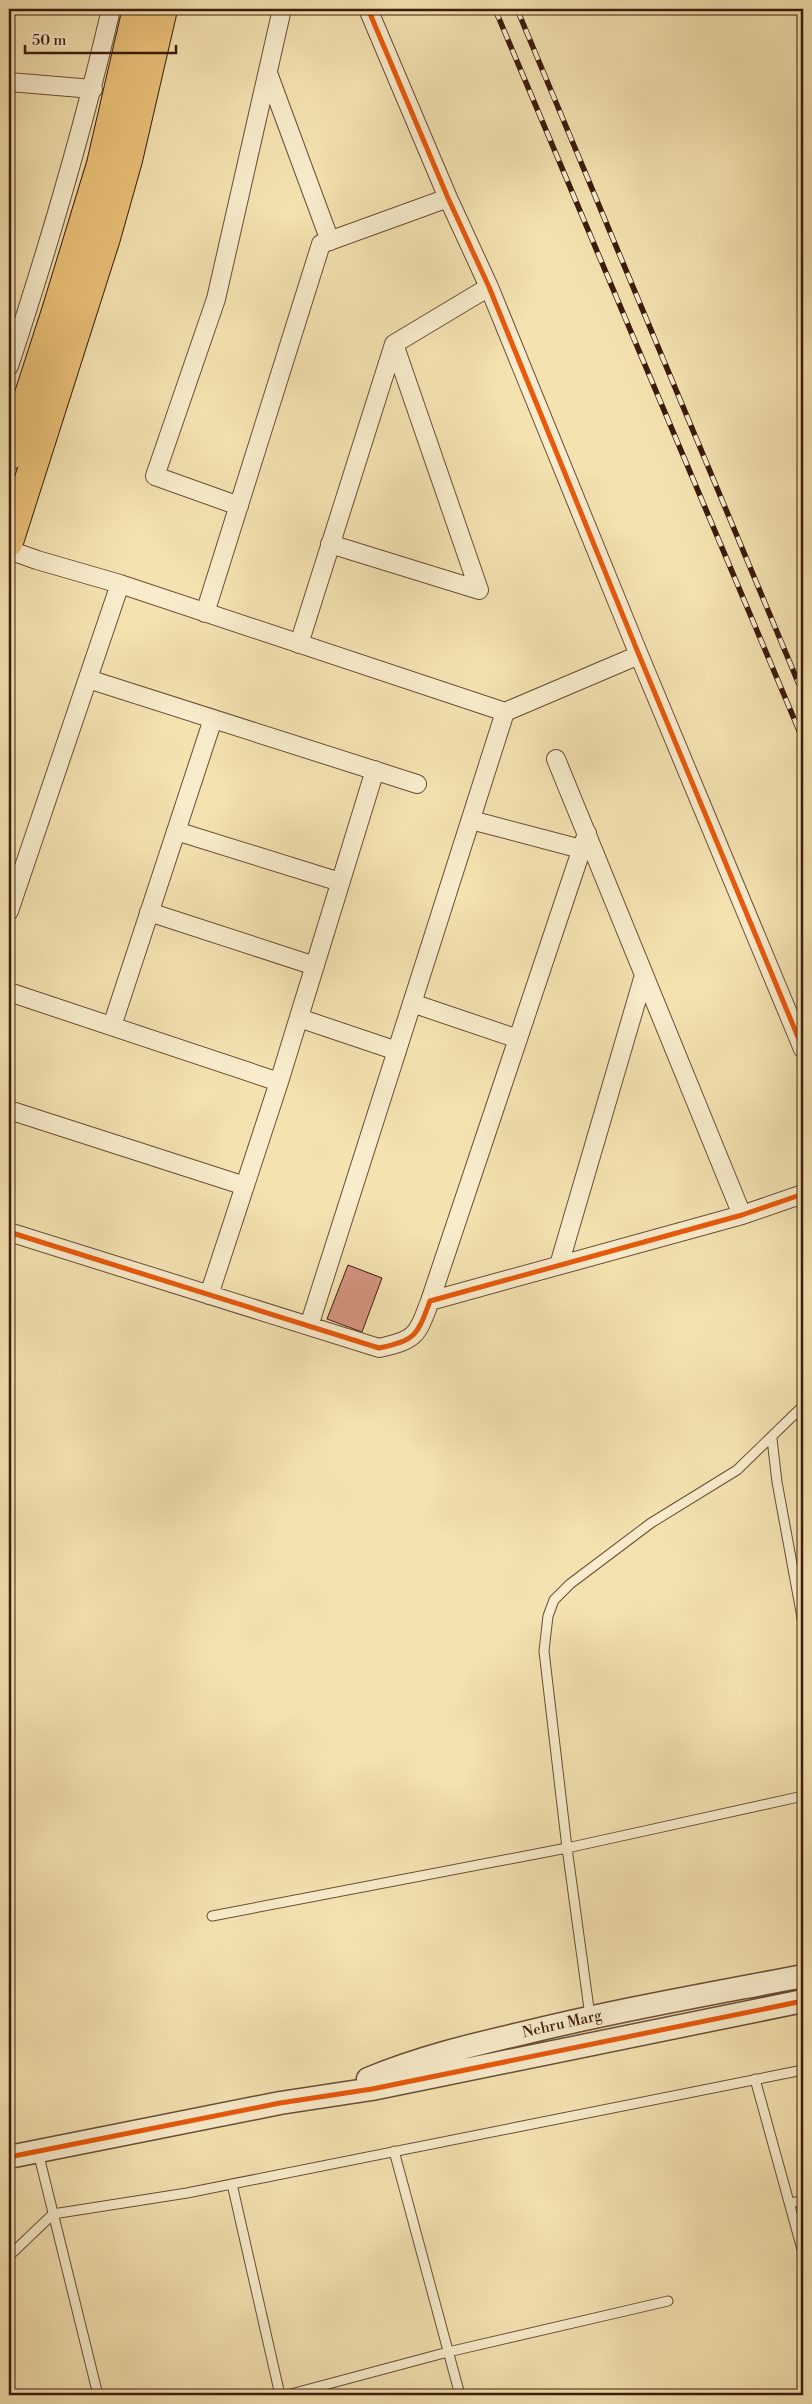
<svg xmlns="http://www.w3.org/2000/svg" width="812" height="2404" font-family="'Libre Bodoni',serif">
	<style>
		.building { fill: #d4947f; stroke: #3c1b0d }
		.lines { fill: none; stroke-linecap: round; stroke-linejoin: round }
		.service-casing { stroke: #6a4d36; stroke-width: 11 }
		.minor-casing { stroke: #6a4d36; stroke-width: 20 }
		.tertiary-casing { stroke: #6a4d36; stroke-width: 25 }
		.primary-casing { stroke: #3c1b0d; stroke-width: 30 }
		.service { stroke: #f8eccc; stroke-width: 9 }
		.minor { stroke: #f8eccc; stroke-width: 18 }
		.tertiary { stroke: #f8eccc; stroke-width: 22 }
		.primary { stroke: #eac178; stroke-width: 28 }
		.rail-casing { stroke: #3c1b0d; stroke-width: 5.5 }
		.rail { stroke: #f8eccc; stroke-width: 4; stroke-dasharray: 11; stroke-linecap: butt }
		.cycleway-casing { stroke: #f8eccc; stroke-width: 8 }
		.cycleway { stroke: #e8590c; stroke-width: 5 }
		.labels { text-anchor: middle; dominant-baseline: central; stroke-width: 4; stroke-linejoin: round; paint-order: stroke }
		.street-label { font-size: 15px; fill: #3c1b0d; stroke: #f8eccc }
	</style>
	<rect width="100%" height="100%" fill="#f4e2b1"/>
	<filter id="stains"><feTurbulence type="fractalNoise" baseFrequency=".004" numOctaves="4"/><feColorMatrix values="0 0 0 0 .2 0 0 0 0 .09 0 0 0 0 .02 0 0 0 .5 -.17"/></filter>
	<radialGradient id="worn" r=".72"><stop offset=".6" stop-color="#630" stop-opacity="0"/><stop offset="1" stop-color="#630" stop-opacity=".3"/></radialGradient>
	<path class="building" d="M348 1265 382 1278 362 1332 327 1319Z"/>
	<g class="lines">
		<g class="service-casing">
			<path id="service" d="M772 1439 777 1482 803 1623
				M212 1916 567 1848 803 1796
				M590 2016 567 1848 544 1651 548 1616 554 1600 570 1584 651 1523 737 1470 803 1406
				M755 2079 803 2253
				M394 2151 460 2395
				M38 2152 98 2395
				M232 2184 280 2395
				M791 2203 803 2200
				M9 2256 53 2214 187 2193 803 2070
				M287 2395 448 2352 668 2301"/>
		</g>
		<g class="minor-casing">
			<path id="minor" d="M368 9 448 198 489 287 639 655 803 1049
				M268 73 330 241
				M9 82 93 89
				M9 366C48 248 83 130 111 9
				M239 506 155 476 216 299 282 9
				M330 544 479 590 394 344
				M9 550 37 560 120 584 505 712
				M205 613 321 244 448 198
				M299 644 394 344 489 287
				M88 679 417 784
				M556 759 742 1215
				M471 820 581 849
				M176 831 340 882
				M9 911 120 584
				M149 912 315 966
				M9 992 279 1082
				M412 1003 518 1039
				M299 1018 397 1051
				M112 1026 213 719
				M9 1110 245 1186
				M9 1232 379 1348C417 1340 417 1335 430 1301L742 1215 803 1194
				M559 1265 644 975
				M209 1295 279 1082 375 770
				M430 1301 587 833
				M309 1326 505 712 639 655"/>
		</g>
		<g class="tertiary-casing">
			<path id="tertiary" d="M368 2079C419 2058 471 2045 524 2033 617 2010 710 1994 803 1976
				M9 2157 280 2103 372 2089 803 2001"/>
		</g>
		<g class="primary-casing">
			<path id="primary" d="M9 456 57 308 101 164 137 9
				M9 542 106 238 128 160 163 9"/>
		</g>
		<use href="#service" class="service"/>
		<use href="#minor" class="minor"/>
		<use href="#tertiary" class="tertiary"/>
		<use href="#primary" class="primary"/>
		<g class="rail-casing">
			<path id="rail" d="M495 9 803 740
				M517 9 803 694"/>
		</g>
		<use href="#rail" class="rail"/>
		<g class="cycleway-casing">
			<path id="cycleway" d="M368 9 448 198 489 287 639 655 803 1049
				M9 1232 379 1348C417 1340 417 1335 430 1301L742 1215 803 1194
				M9 2157 280 2103 372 2089 803 2001"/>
		</g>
		<use href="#cycleway" class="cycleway"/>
	</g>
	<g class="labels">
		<g class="street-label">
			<text transform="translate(562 2024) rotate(-13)">Nehru Marg</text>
		</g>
	</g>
	<rect width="812" height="2404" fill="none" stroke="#f4e2b1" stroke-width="30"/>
	<rect x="10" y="10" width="792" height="2384" fill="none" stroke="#3c1b0d" stroke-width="2.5"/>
	<rect x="15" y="15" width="782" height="2374" fill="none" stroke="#3c1b0d"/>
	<path d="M25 45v8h151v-8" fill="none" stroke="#3c1b0d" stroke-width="2.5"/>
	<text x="32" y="45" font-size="15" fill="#3c1b0d" stroke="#f8eccc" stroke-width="4" paint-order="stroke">50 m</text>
	<rect width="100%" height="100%" filter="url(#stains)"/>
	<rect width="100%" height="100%" fill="url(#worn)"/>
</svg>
